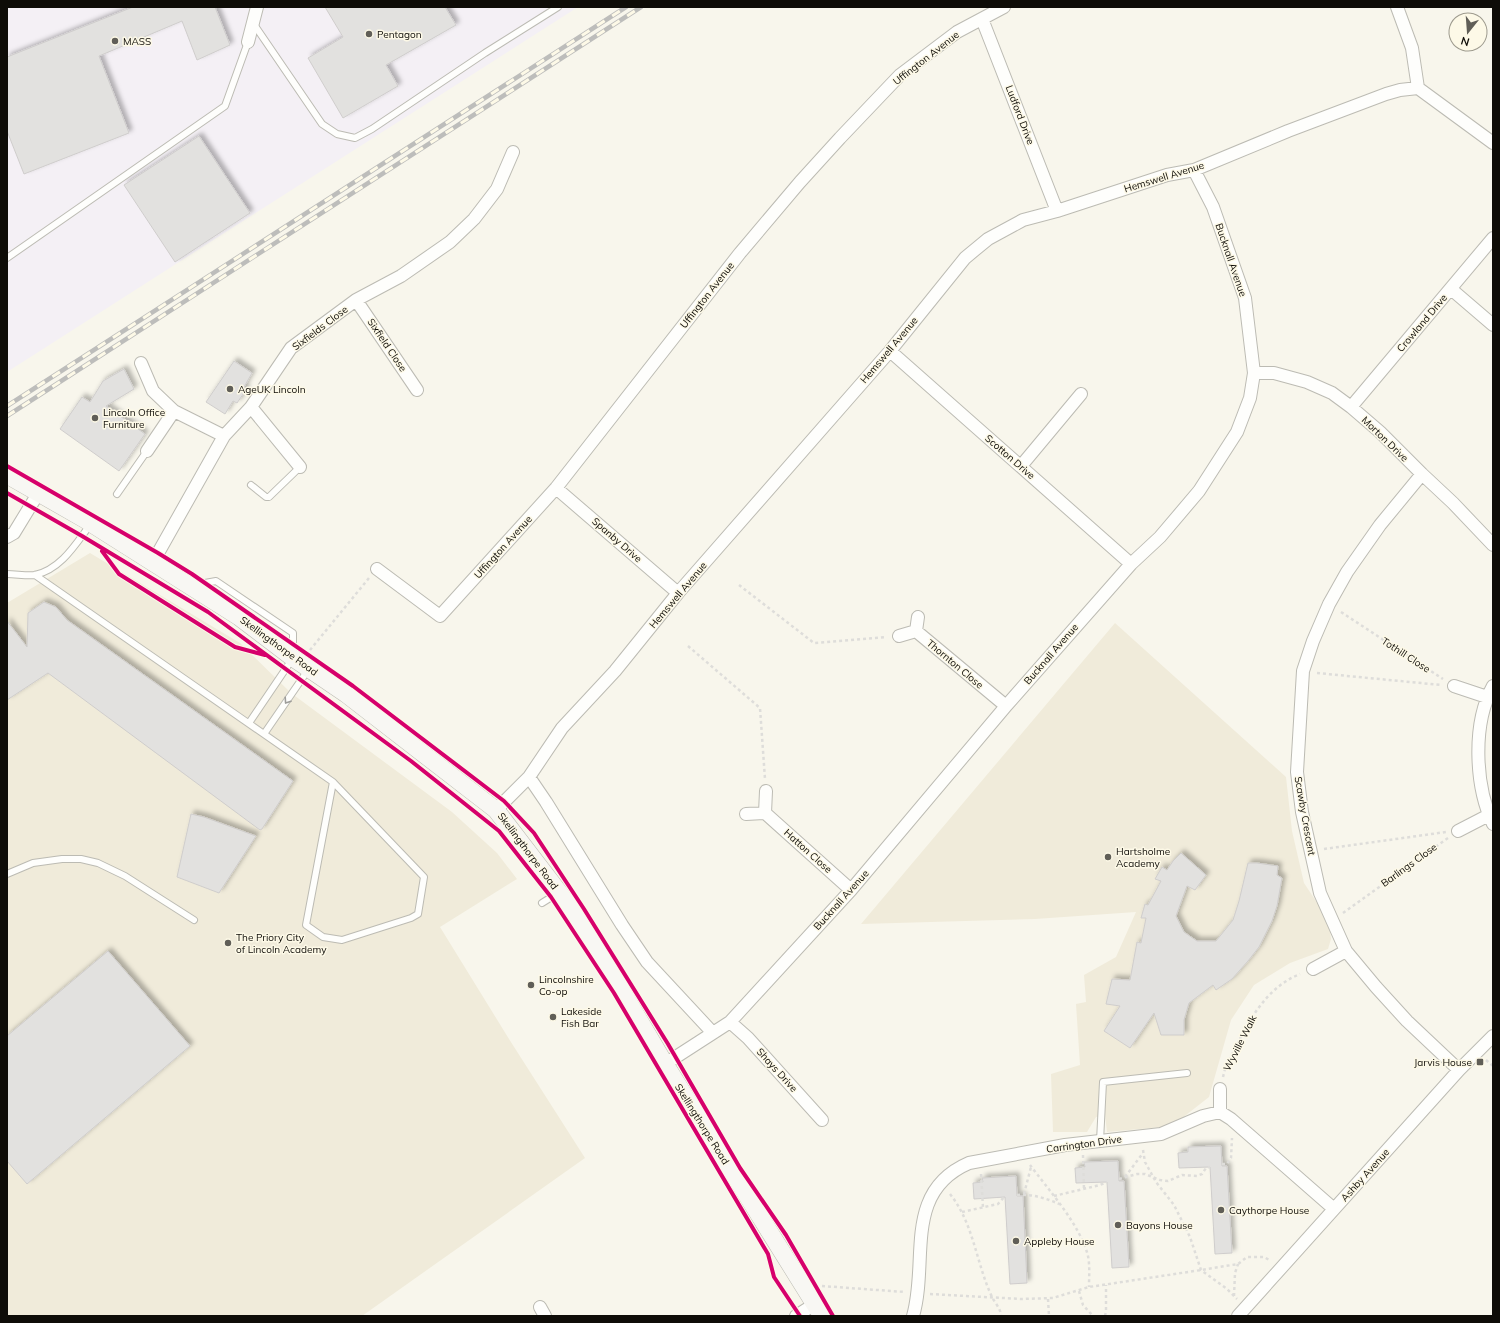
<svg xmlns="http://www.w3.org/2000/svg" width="1500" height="1323" font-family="Mulish,sans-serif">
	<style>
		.commercial { fill: #f4f0f5 }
		.built { fill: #f0ebda }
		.building { fill: #e2e1df; stroke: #cfcdcc; filter: url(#shadow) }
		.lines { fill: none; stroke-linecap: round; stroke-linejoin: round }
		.lane-casing { stroke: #bcbbb3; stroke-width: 8 }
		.street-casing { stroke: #bcbbb3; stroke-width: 14 }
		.secondary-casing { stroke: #bcbbb3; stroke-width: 18 }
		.path { stroke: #deddda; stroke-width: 2.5; stroke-dasharray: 3 3; stroke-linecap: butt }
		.lane { stroke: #fefefc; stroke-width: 6 }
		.street { stroke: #fefefc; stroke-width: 12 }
		.secondary { stroke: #f8f7f3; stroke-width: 17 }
		.rail-casing { stroke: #bdbdbb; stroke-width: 4.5 }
		.rail { stroke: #fdf9e7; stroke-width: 3; stroke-dasharray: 9; stroke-linecap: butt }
		.cycleway-casing { stroke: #fdf9e7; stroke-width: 6 }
		.cycleway { stroke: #d6006c; stroke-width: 4 }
		.oneway { stroke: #9e9d9a }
		.poi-dot { fill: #605e57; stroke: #fdf9e7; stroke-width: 1.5 }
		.labels { text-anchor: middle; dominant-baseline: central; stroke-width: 3; stroke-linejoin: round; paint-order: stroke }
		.poi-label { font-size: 10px; fill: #0e0c07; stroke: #fdf9e7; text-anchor: start }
		.street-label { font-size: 10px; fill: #0e0c07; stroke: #fdf9e7 }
	</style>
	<defs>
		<filter id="shadow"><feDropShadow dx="3.5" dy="-3.5" stdDeviation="2" flood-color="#0004"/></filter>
	</defs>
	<rect width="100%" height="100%" fill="#f8f6ec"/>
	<path class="commercial" d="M7 7H578L7 372Z"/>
	<path class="built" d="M90 553 240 643 291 693 452 812 497 853 517 879 440 927 509 1039 585 1158 362 1316H7V603Z
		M1115 623 1286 777 1292 831 1304 883 1329 921 1331 939 1328 949 1290 963 1254 985 1231 1020 1209 1097 1172 1126 1107 1132 1105 1115 1096 1117 1087 1132H1053L1051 1074 1080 1065 1076 1004 1086 1002 1084 975 1116 957 1136 912 1035 919 861 924Z"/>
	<path class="building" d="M133 7H215L230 45 197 60 182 21 99 56 129 133 24 174 7 131V57Z
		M325 7H445L456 25 386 65 398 86 343 118 308 58 343 37Z
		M199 136 250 213 175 262 124 185Z
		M234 361 252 373 244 387 246 390 237 403 233 401 225 414 206 402Z
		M124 369 134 389 106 406 145 434 119 471 60 429 82 397 90 402 103 381Z
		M44 602 56 607 67 620 293 781 262 829 260 830 48 673 7 700V621L27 647 28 613Z
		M191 814 204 817 256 836 219 893 177 877Z
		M1181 853 1206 875 1195 890 1187 886 1176 916 1184 932 1197 941H1216L1233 920 1239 901 1248 863H1257L1278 866 1277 875 1282 878 1277 906 1272 921 1259 947 1248 961 1232 979 1216 990 1213 985 1189 1003 1184 1020V1035H1161L1154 1013 1130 1048 1104 1031 1120 1006 1106 1004 1112 979 1130 980 1137 942 1141 943 1146 918H1141L1145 904 1148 905 1161 881 1155 879 1162 867 1167 870 1173 861Z
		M108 951 190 1046 27 1184 7 1161V1036Z
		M1221 1146 1222 1166H1227L1232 1253 1215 1254 1210 1167 1179 1168 1178 1153 1188 1152V1147Z
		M1118 1161 1119 1181H1124L1129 1267 1112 1268 1107 1182 1076 1183 1075 1168 1085 1167 1084 1162Z
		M1016 1176 1017 1196H1023L1027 1283 1010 1284 1005 1197 974 1199 973 1183 983 1182 982 1178Z"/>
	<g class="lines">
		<g class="lane-casing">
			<path id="lane" d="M253 23 322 124 337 134 355 138 372 129 485 53 558 7
				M7 258 225 106 248 42
				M251 485 266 497H269L300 467
				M117 494 147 451
				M7 574C16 574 27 576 35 575 61 569 75 545 90 525
				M35 575 333 782
				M198 589 205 583 216 581 293 633V658L249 723
				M264 734 308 670
				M333 782 424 877 418 914 411 918 342 940 323 937 306 925Z
				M7 874 33 863 62 859H81L98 863 125 876 194 920
				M542 903 558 893
				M1100 1141 1103 1082 1187 1073"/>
		</g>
		<g class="street-casing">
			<path id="street" d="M1397 7 1412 48 1418 88 1493 143
				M982 19 1057 211
				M248 42 257 7
				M1451 289 1493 325
				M356 300 417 390
				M890 351 1131 564
				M141 363 153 391 174 411 224 436
				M1254 373H1274L1307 382 1332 393 1351 407 1380 432 1422 474 1453 503 1493 545
				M251 407 300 467
				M1351 407 1493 238
				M147 451 174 411
				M1021 466 1081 394
				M1422 474 1380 525 1347 572 1329 604 1313 641 1303 671 1297 772 1302 812 1320 893 1346 951 1376 987 1407 1021 1459 1070
				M556 488 678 593
				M7 537 14 533 39 492
				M153 562 224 436 251 407 291 348 356 300 401 276 450 242 474 219 497 189 513 152
				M377 569 440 616 556 488 740 253 800 182 840 138 900 75 957 32 1004 7
				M918 617 916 631 1006 706
				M899 636 916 631
				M1454 686 1487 697
				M1493 686C1472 724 1475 786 1493 824
				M529 777 546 802 622 925 647 962 712 1032
				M496 810 529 777 562 728 615 671 678 593 890 351 965 258 988 239 1023 220 1057 211 1167 175 1194 170 1288 131 1386 94 1400 90 1418 88
				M765 813 851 890
				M765 813 766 791
				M746 814 765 813
				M1458 831 1489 815
				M1313 969 1346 951
				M730 1022 748 1038 822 1120
				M665 1064 730 1022 851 890 1006 706 1131 564 1160 537 1199 491 1237 432 1250 398 1254 373 1245 298 1213 207 1194 170
				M1220 1112V1089
				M540 1307 545 1316
				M796 1316 815 1304
				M913 1316C929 1261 902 1192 969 1163L1065 1145 1161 1134 1203 1116 1220 1112 1231 1119 1334 1209
				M1238 1316 1459 1070 1493 1036"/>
		</g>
		<g class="secondary-casing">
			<path id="secondary" d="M7 475 84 519 239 617 293 658 346 694 496 810 568 904 621 989 665 1064 822 1316"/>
		</g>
		<path class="path" d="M739 585 814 643 886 637
			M1341 612 1443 679
			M688 646 760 708 765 779
			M310 650 369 578
			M1317 673 1441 685
			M1324 849 1446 832
			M1343 913 1448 838
			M1486 1060 1493 1066
			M1223 1077 1225 1069C1243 1033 1260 990 1300 974
			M1143 1150 1145 1162 1156 1182 1174 1205 1190 1237 1201 1270 1227 1289 1237 1299
			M1083 1155 1084 1189
			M1222 1164H1227L1231 1158 1232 1138
			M1030 1165C1048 1189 1081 1226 1088 1256 1090 1266 1089 1276 1089 1287
			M981 1174 983 1208
			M1125 1177 1143 1153
			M1119 1179 1137 1174H1145L1160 1180 1168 1181 1182 1175 1197 1176 1202 1174 1206 1168 1210 1167
			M950 1194C974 1224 976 1263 992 1297 995 1303 1001 1309 1001 1316
			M1024 1194 1031 1167
			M1017 1195C1032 1194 1046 1198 1059 1204
			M1054 1196 1100 1185 1107 1182
			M962 1212 998 1204 1005 1196
			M822 1286 905 1292
			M1079 1291 1083 1305 1093 1316
			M930 1294 1021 1299 1053 1298 1089 1287 1201 1270 1238 1264 1247 1257H1264L1271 1261
			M1234 1296 1235 1273 1238 1264
			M1048 1299 1049 1316
			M1105 1316 1106 1311V1285"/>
		<use href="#lane" class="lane"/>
		<use href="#street" class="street"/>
		<use href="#secondary" class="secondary"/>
		<g class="rail-casing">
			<path id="rail" d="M7 406 626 7
				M7 416 641 7"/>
		</g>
		<use href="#rail" class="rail"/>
		<g class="cycleway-casing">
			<path id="cycleway" d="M7 466 158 553 192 574 353 686 504 801 534 833 584 909 668 1044 740 1168 786 1235 833 1316
				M7 493 82 536 208 612 411 761 499 831 551 897 614 993 768 1254 774 1277 800 1316
				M102 551 119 574 235 647 265 655"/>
		</g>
		<use href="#cycleway" class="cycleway"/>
	</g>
	<defs><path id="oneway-chevron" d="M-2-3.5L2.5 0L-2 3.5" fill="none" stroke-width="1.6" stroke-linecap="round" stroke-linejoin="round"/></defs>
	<use class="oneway" href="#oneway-chevron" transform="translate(287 701) rotate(124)"/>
	<g class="poi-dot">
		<circle cx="369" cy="34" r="4"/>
		<circle cx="115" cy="41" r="4"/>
		<circle cx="230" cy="389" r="4"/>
		<circle cx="95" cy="418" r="4"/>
		<circle cx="1108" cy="857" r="4"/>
		<circle cx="228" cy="943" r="4"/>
		<circle cx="531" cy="985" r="4"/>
		<circle cx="553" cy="1017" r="4"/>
		<rect x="1476" y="1058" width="8" height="8" rx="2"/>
		<circle cx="1221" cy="1210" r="4"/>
		<circle cx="1118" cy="1225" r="4"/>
		<circle cx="1016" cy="1241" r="4"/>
	</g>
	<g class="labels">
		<g class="poi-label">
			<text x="377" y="34">Pentagon</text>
			<text x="123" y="41">MASS</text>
			<text x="238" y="389">AgeUK Lincoln</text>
			<text x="103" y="412">Lincoln Office<tspan x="103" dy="12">Furniture</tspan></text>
			<text x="1116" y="851">Hartsholme<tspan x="1116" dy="12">Academy</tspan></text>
			<text x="236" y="937">The Priory City<tspan x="236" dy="12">of Lincoln Academy</tspan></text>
			<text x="539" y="979">Lincolnshire<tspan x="539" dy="12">Co-op</tspan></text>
			<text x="561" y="1011">Lakeside<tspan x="561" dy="12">Fish Bar</tspan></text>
			<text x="1472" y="1062" text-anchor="end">Jarvis House</text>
			<text x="1229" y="1210">Caythorpe House</text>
			<text x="1126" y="1225">Bayons House</text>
			<text x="1024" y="1241">Appleby House</text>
		</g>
		<g class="street-label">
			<text transform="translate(926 58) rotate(-38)">Uffington Avenue</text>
			<text transform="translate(1020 115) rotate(69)">Ludford Drive</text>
			<text transform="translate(1164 177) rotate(-17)">Hemswell Avenue</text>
			<text transform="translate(1231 260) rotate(71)">Bucknall Avenue</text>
			<text transform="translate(707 295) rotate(-52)">Uffington Avenue</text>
			<text transform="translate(1422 323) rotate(-50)">Crowland Drive</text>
			<text transform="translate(320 328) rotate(-37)">Sixfields Close</text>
			<text transform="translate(387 345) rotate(56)">Sixfield Close</text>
			<text transform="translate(889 350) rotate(-50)">Hemswell Avenue</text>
			<text transform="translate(1385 439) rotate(44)">Morton Drive</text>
			<text transform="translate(1010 457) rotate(41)">Scotton Drive</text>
			<text transform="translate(617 540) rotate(41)">Spanby Drive</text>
			<text transform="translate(503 547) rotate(-48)">Uffington Avenue</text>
			<text transform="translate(678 595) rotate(-50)">Hemswell Avenue</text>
			<text transform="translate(279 646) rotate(36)">Skellingthorpe Road</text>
			<text transform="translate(1051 654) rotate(-49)">Bucknall Avenue</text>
			<text transform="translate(1406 655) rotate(33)">Tothill Close</text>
			<text transform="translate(955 664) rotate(40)">Thornton Close</text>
			<text transform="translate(1305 816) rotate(80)">Scawby Crescent</text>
			<text transform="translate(528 851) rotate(53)">Skellingthorpe Road</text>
			<text transform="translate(808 851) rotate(42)">Hatton Close</text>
			<text transform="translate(1409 865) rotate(-36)">Barlings Close</text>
			<text transform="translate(841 900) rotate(-48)">Bucknall Avenue</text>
			<text transform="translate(1240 1043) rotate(-63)">Wyville Walk</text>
			<text transform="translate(777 1070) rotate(48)">Shays Drive</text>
			<text transform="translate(702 1124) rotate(58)">Skellingthorpe Road</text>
			<text transform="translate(1084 1144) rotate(-8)">Carrington Drive</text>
			<text transform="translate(1365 1175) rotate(-48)">Ashby Avenue</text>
		</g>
	</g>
	<rect width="1500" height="1323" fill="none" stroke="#0e0c07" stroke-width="16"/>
	<g transform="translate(1468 32) rotate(197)"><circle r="19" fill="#fdf9e7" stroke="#9d9a8d"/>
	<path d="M0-3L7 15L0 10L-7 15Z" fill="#605e57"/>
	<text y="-6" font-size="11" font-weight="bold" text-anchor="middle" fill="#0e0c07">N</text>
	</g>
</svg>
